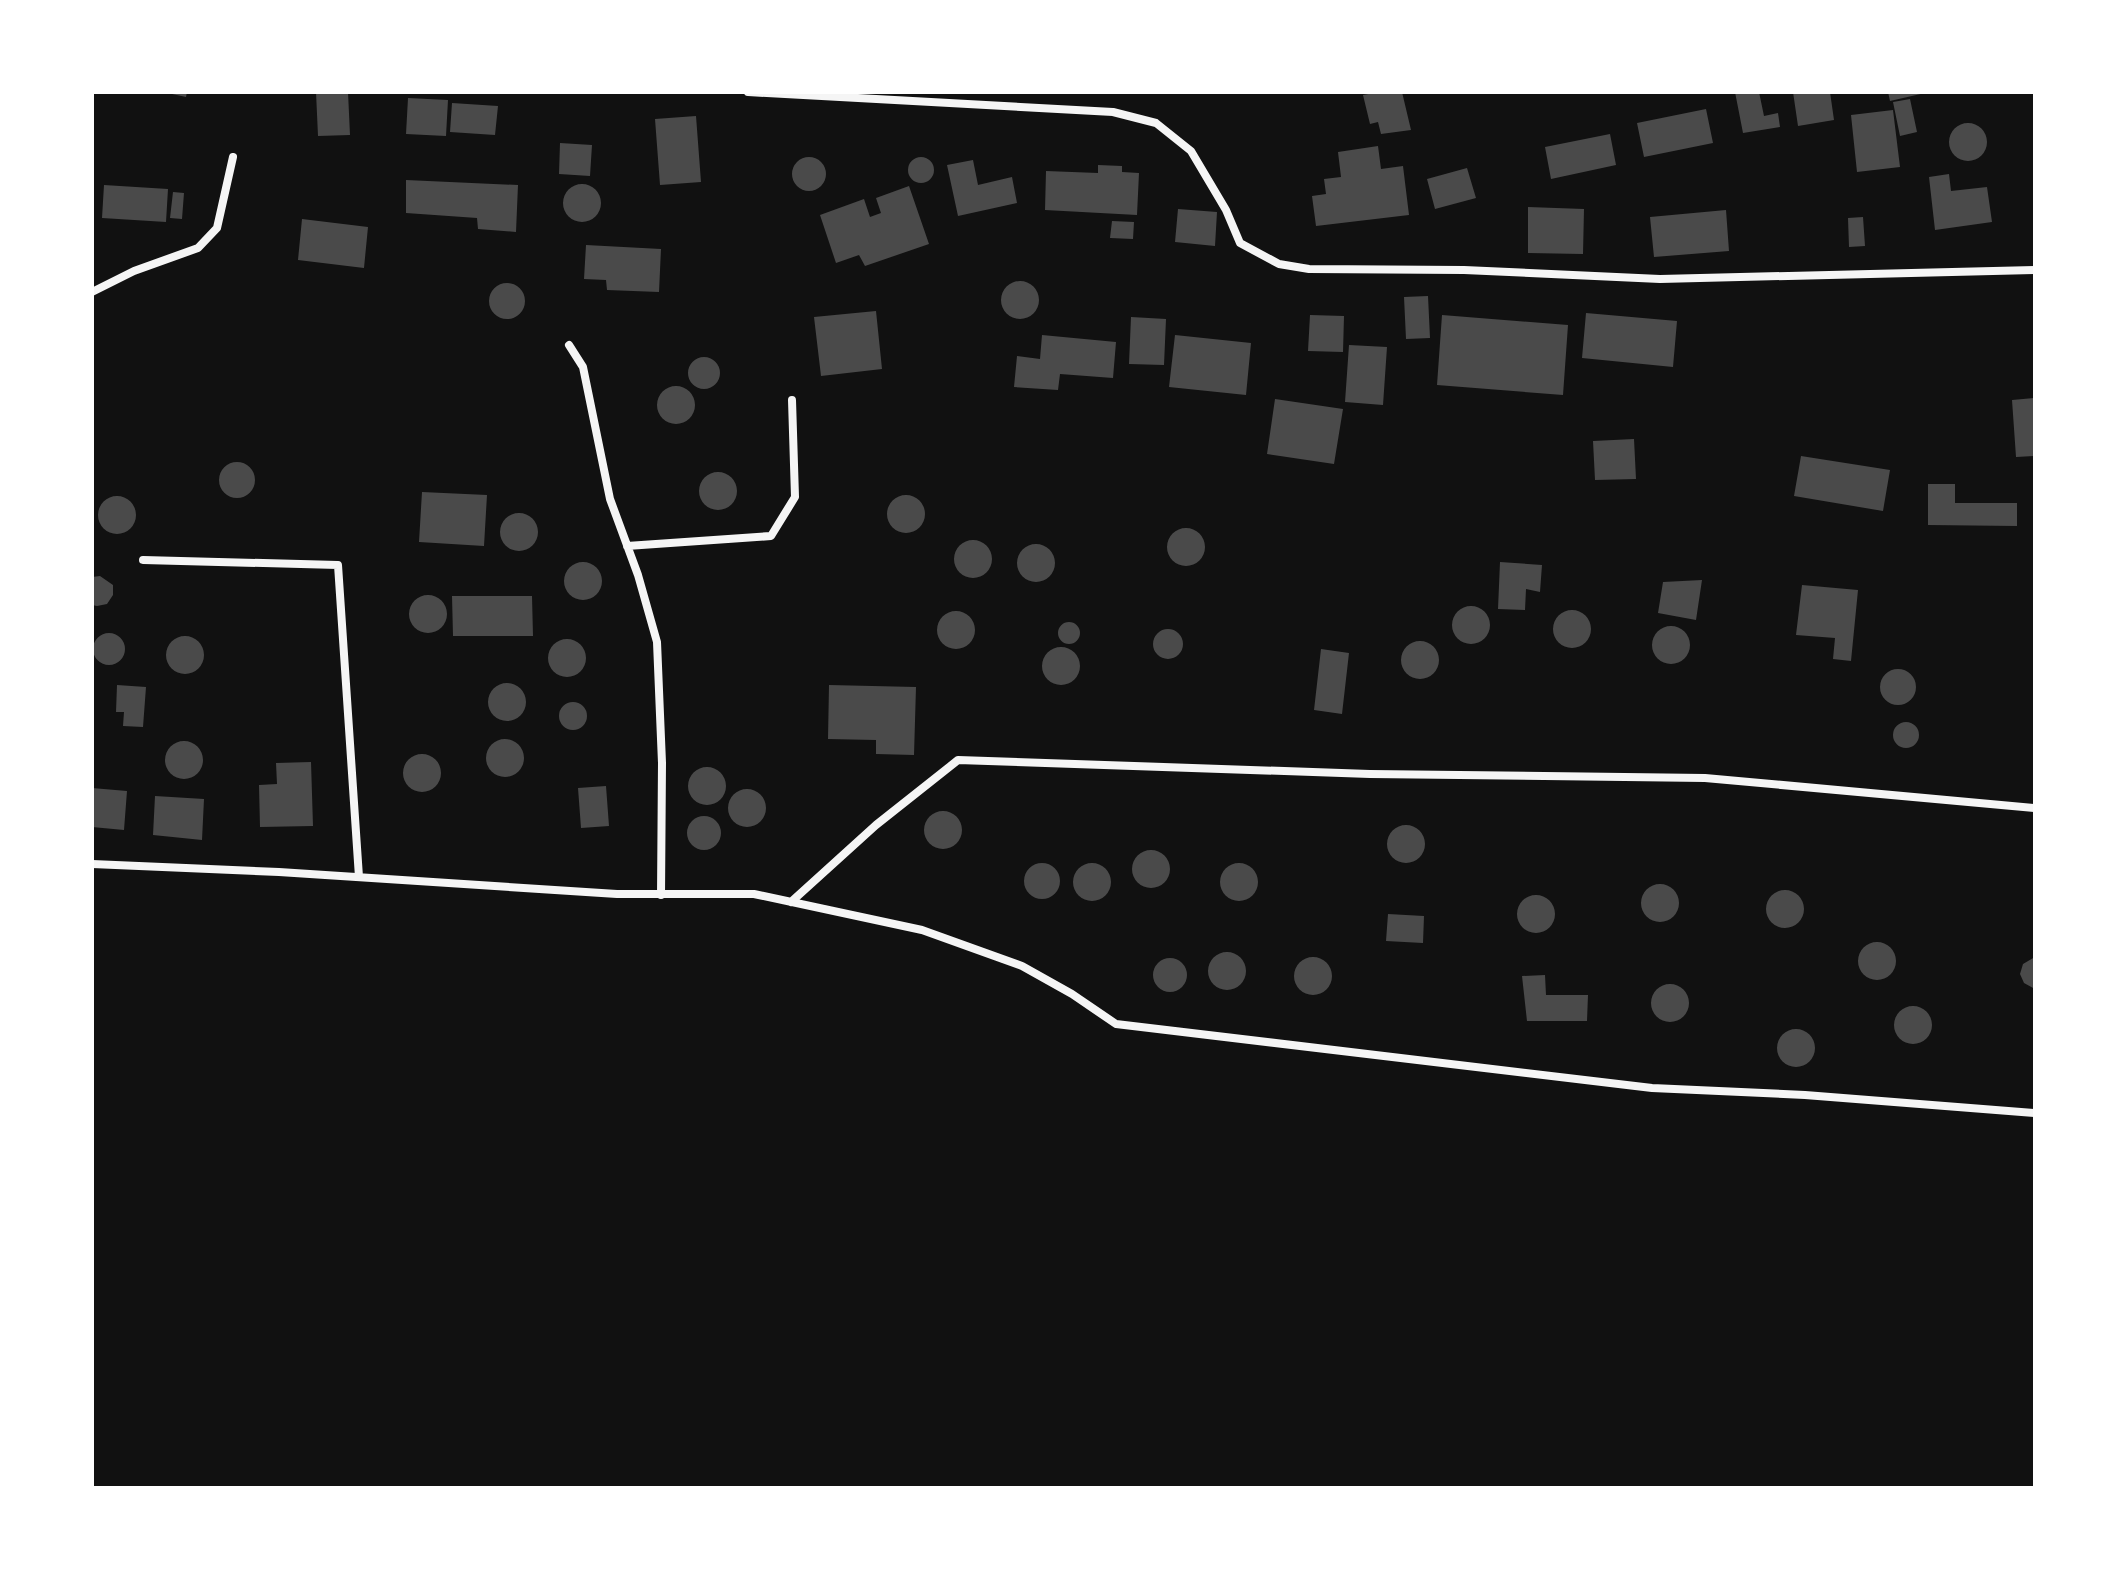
<svg xmlns="http://www.w3.org/2000/svg" width="2127" height="1580" font-family="Overpass,sans-serif">
	<style>
		.building { fill: #4a4a4a }
		.lines { fill: none; stroke-linecap: round; stroke-linejoin: round }
		.minor { stroke: #f5f5f5; stroke-width: 8 }
	</style>
	<rect width="100%" height="100%" fill="#111"/>
	<path class="building" d="M163 92H187L186 97Z
		M316 92H348L350 135 318 136Z
		M1379 92H1402L1411 130 1381 134 1378 122 1370 124 1363 95Z
		M1735 92H1759L1764 116 1778 113 1780 127 1743 133Z
		M1793 92H1830L1834 120 1798 126Z
		M1888 92H1925V93L1890 101Z
		M408 98 448 100 446 136 406 134Z
		M1910 99 1917 132 1900 136 1893 102Z
		M452 103 498 106 495 135 450 132Z
		M1706 109 1713 143 1644 157 1637 123Z
		M1893 110 1900 167 1857 172 1851 115Z
		M696 116 701 182 660 185 655 119Z
		M1949 142a19 19 0 1 1 38 0a19 19 0 1 1-38 0Z
		M1610 134 1616 165 1551 179 1545 147Z
		M560 143 592 145 590 176 559 174Z
		M1378 146 1381 169 1403 166 1409 215 1316 226 1312 196 1326 194 1324 179 1341 177 1338 152Z
		M908 170a13 13 0 1 1 26 0a13 13 0 1 1-26 0Z
		M792 174a17 17 0 1 1 34 0a17 17 0 1 1-34 0Z
		M973 160 978 185 1012 177 1017 203 958 216 947 165Z
		M1098 165 1122 166V172L1139 173 1137 215 1045 210 1046 171 1098 173Z
		M1467 168 1476 198 1435 209 1427 179Z
		M1949 174 1951 191 1987 187 1992 222 1935 230 1929 177Z
		M406 180 518 185 516 232 478 229 477 218 406 213Z
		M563 203a19 19 0 1 1 38 0a19 19 0 1 1-38 0Z
		M104 185 168 189 166 222 102 218Z
		M909 186 929 244 865 266 859 255 836 263 820 215 864 199 870 217 881 213 876 198Z
		M173 192 184 193 182 219 170 218Z
		M1528 207 1584 209 1583 254 1528 253Z
		M1178 209 1217 212 1215 246 1175 242Z
		M1726 210 1729 251 1654 257 1650 217Z
		M1863 217 1865 246 1849 247 1848 218Z
		M302 219 368 227 364 268 298 260Z
		M1112 221 1134 222 1133 239 1110 238Z
		M586 245 661 249 659 292 607 290 606 280 584 279Z
		M1001 300a19 19 0 1 1 38 0a19 19 0 1 1-38 0Z
		M489 301a18 18 0 1 1 36 0a18 18 0 1 1-36 0Z
		M1428 296 1430 338 1406 339 1404 297Z
		M876 311 882 369 821 376 814 317Z
		M1586 313 1677 321 1673 367 1582 358Z
		M1310 315 1344 316 1343 352 1308 351Z
		M1442 315 1568 325 1563 395 1437 385Z
		M1131 317 1166 319 1164 365 1129 364Z
		M1042 335 1116 342 1113 378 1060 374 1058 390 1014 387 1017 356 1040 359Z
		M1175 335 1251 343 1246 395 1169 387Z
		M1349 345 1387 347 1383 405 1345 402Z
		M688 373a16 16 0 1 1 32 0a16 16 0 1 1-32 0Z
		M657 405a19 19 0 1 1 38 0a19 19 0 1 1-38 0Z
		M2035 398V456L2016 457 2012 400Z
		M1275 399 1343 409 1334 464 1267 454Z
		M1634 439 1636 479 1595 480 1593 441Z
		M1801 456 1890 470 1883 511 1794 496Z
		M219 480a18 18 0 1 1 36 0a18 18 0 1 1-36 0Z
		M699 491a19 19 0 1 1 38 0a19 19 0 1 1-38 0Z
		M1928 484H1955V503H2017V526L1928 525Z
		M422 492 487 495 484 546 419 542Z
		M887 514a19 19 0 1 1 38 0a19 19 0 1 1-38 0Z
		M98 515a19 19 0 1 1 38 0a19 19 0 1 1-38 0Z
		M500 532a19 19 0 1 1 38 0a19 19 0 1 1-38 0Z
		M1167 547a19 19 0 1 1 38 0a19 19 0 1 1-38 0Z
		M954 559a19 19 0 1 1 38 0a19 19 0 1 1-38 0Z
		M1017 563a19 19 0 1 1 38 0a19 19 0 1 1-38 0Z
		M1500 562 1542 565 1540 592 1526 589 1525 610 1498 609Z
		M564 581a19 19 0 1 1 38 0a19 19 0 1 1-38 0Z
		M100 576 113 585V595L107 604 97 606 92 605V577Z
		M1702 580 1696 620 1658 613 1663 582Z
		M1802 585 1858 590 1851 661 1833 659 1835 638 1796 635Z
		M409 614a19 19 0 1 1 38 0a19 19 0 1 1-38 0Z
		M452 596H532L533 636H453Z
		M1452 625a19 19 0 1 1 38 0a19 19 0 1 1-38 0Z
		M1553 629a19 19 0 1 1 38 0a19 19 0 1 1-38 0Z
		M937 630a19 19 0 1 1 38 0a19 19 0 1 1-38 0Z
		M1058 633a11 11 0 1 1 22 0a11 11 0 1 1-22 0Z
		M1652 645a19 19 0 1 1 38 0a19 19 0 1 1-38 0Z
		M1153 644a15 15 0 1 1 30 0a15 15 0 1 1-30 0Z
		M93 649a16 16 0 1 1 32 0a16 16 0 1 1-32 0Z
		M166 655a19 19 0 1 1 38 0a19 19 0 1 1-38 0Z
		M548 658a19 19 0 1 1 38 0a19 19 0 1 1-38 0Z
		M1401 660a19 19 0 1 1 38 0a19 19 0 1 1-38 0Z
		M1042 666a19 19 0 1 1 38 0a19 19 0 1 1-38 0Z
		M1321 649 1349 653 1342 714 1314 710Z
		M1880 687a18 18 0 1 1 36 0a18 18 0 1 1-36 0Z
		M488 702a19 19 0 1 1 38 0a19 19 0 1 1-38 0Z
		M117 685 146 687 143 727 123 726 124 712H116Z
		M829 685 916 687 914 755 876 754V740L828 739Z
		M559 716a14 14 0 1 1 28 0a14 14 0 1 1-28 0Z
		M1893 735a13 13 0 1 1 26 0a13 13 0 1 1-26 0Z
		M486 758a19 19 0 1 1 38 0a19 19 0 1 1-38 0Z
		M165 760a19 19 0 1 1 38 0a19 19 0 1 1-38 0Z
		M403 773a19 19 0 1 1 38 0a19 19 0 1 1-38 0Z
		M311 762 313 826 260 827 259 785 277 784 276 763Z
		M688 786a19 19 0 1 1 38 0a19 19 0 1 1-38 0Z
		M606 786 609 826 581 828 578 788Z
		M92 788 127 791 124 830 92 827Z
		M728 808a19 19 0 1 1 38 0a19 19 0 1 1-38 0Z
		M155 796 204 799 202 840 153 835Z
		M924 830a19 19 0 1 1 38 0a19 19 0 1 1-38 0Z
		M687 833a17 17 0 1 1 34 0a17 17 0 1 1-34 0Z
		M1387 844a19 19 0 1 1 38 0a19 19 0 1 1-38 0Z
		M1132 869a19 19 0 1 1 38 0a19 19 0 1 1-38 0Z
		M1073 882a19 19 0 1 1 38 0a19 19 0 1 1-38 0Z
		M1220 882a19 19 0 1 1 38 0a19 19 0 1 1-38 0Z
		M1024 881a18 18 0 1 1 36 0a18 18 0 1 1-36 0Z
		M1641 903a19 19 0 1 1 38 0a19 19 0 1 1-38 0Z
		M1766 909a19 19 0 1 1 38 0a19 19 0 1 1-38 0Z
		M1517 914a19 19 0 1 1 38 0a19 19 0 1 1-38 0Z
		M1388 914 1424 916 1423 943 1386 941Z
		M1858 961a19 19 0 1 1 38 0a19 19 0 1 1-38 0Z
		M1208 971a19 19 0 1 1 38 0a19 19 0 1 1-38 0Z
		M2035 957V989L2024 983 2020 974 2023 964Z
		M1294 976a19 19 0 1 1 38 0a19 19 0 1 1-38 0Z
		M1153 975a17 17 0 1 1 34 0a17 17 0 1 1-34 0Z
		M1545 975 1546 995H1588L1587 1021H1527L1522 976Z
		M1651 1003a19 19 0 1 1 38 0a19 19 0 1 1-38 0Z
		M1894 1025a19 19 0 1 1 38 0a19 19 0 1 1-38 0Z
		M1777 1048a19 19 0 1 1 38 0a19 19 0 1 1-38 0Z"/>
	<g class="lines">
		<path class="minor" d="M748 92 1113 112 1156 123 1191 151 1226 210 1240 243 1279 264 1309 269 1464 270 1660 279 2035 270
			M92 292 134 271 198 248 217 228 233 157
			M569 345 583 367 610 499 638 575 657 642 662 763 661 895
			M627 546 771 536 795 497 792 400
			M143 560 338 565 359 877
			M92 864 279 872 617 894H754L922 930 1022 966 1072 994 1116 1024 1652 1088 1805 1095 2035 1113
			M791 902 876 825 958 760 1370 774 1705 778 2035 808"/>
	</g>
	<rect width="2127" height="1580" fill="none" stroke="#ffffff" stroke-width="188"/>
</svg>
